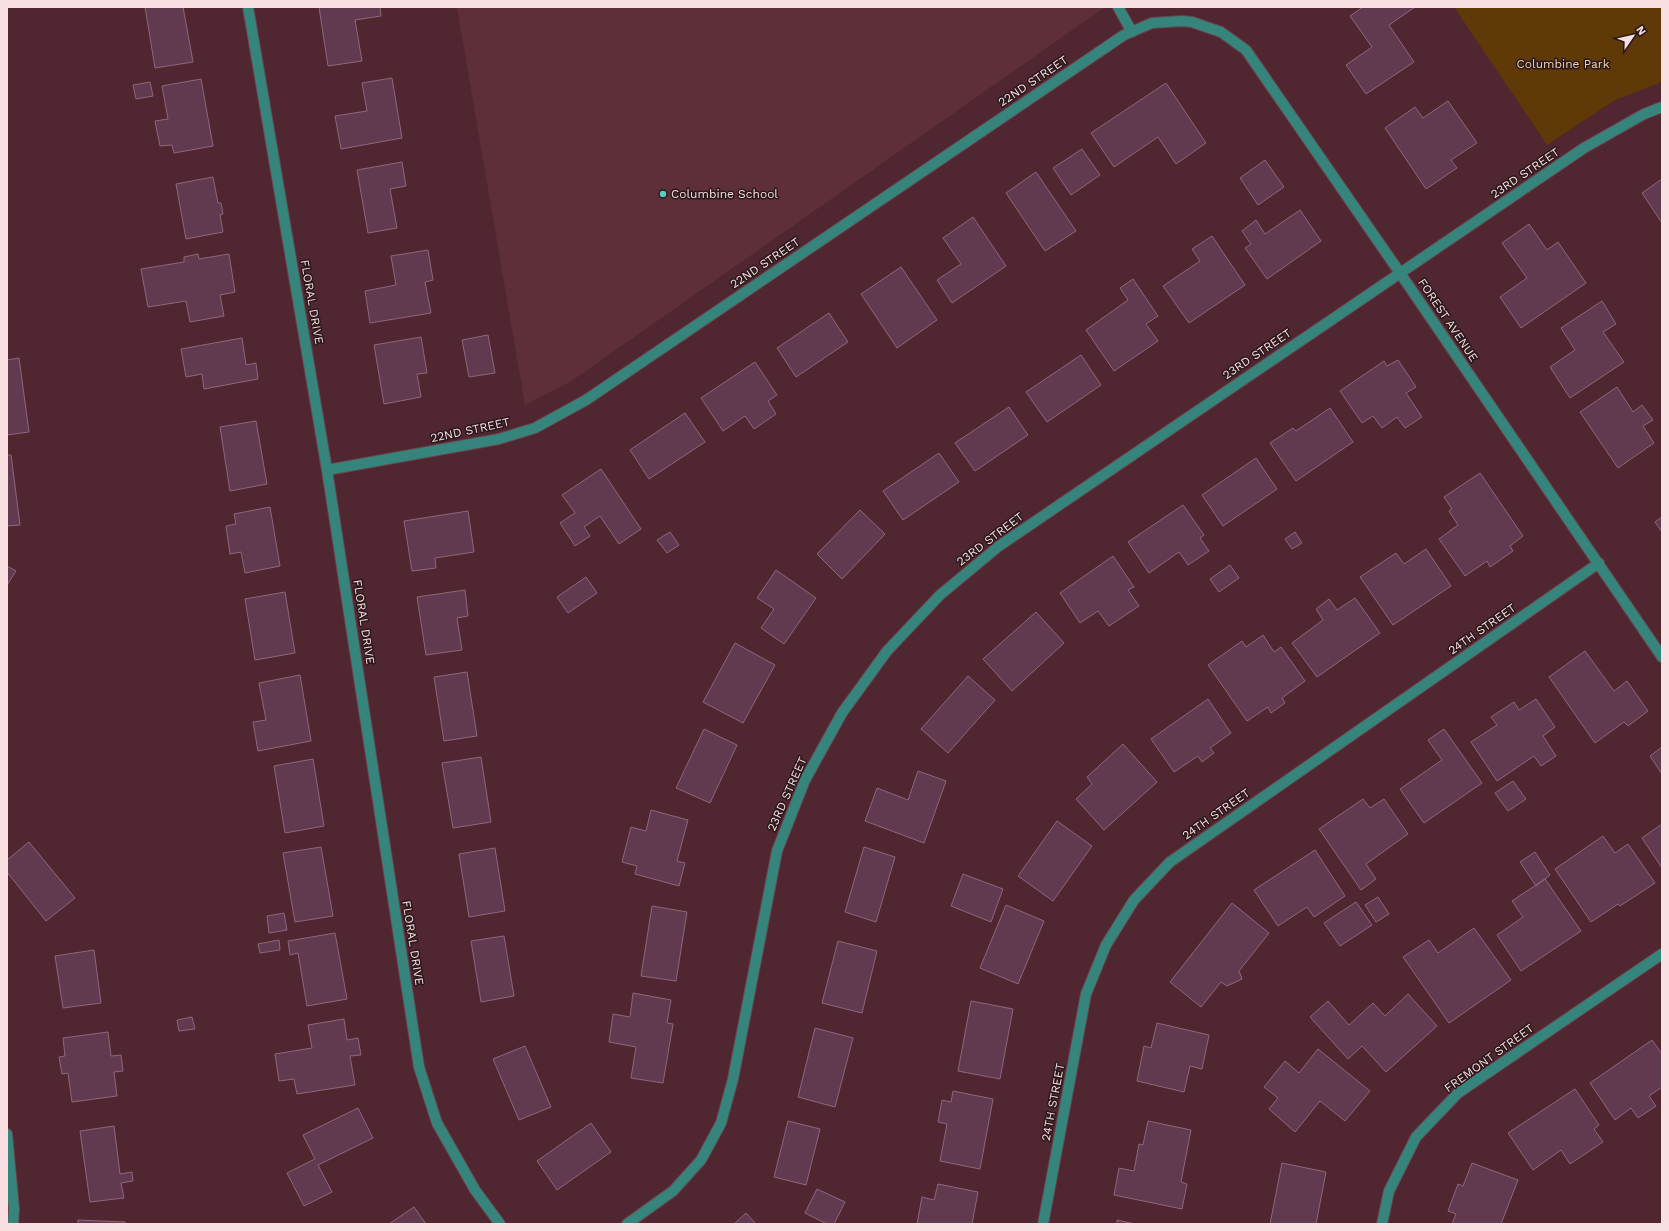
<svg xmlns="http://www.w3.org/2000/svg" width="1669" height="1231" font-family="'Work Sans',sans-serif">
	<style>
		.built { fill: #5f2f39 }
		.green { fill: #5f3908 }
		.building { fill: #613a50; stroke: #90667c }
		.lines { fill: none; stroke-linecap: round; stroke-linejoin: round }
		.minor-casing { stroke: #6b444c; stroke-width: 12 }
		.minor { stroke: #36857d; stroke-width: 10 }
		.poi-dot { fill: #57cec2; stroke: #29171a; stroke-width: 1.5 }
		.labels { text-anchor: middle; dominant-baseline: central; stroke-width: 3; stroke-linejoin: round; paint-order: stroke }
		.park-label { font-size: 12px; fill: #f4d3b2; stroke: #29171a }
		.street-label { font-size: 12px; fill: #f9dee2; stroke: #29171a }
		.poi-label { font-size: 12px; fill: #f9dee2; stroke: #29171a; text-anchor: start }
	</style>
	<rect width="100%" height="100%" fill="#502730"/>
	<path class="built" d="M457 7H1105L570 382 525 405Z"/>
	<path class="green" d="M1454 7H1662V82L1615 100 1547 145Z"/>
	<path class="building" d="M145 7H183L193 62 155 68Z
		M319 7H380L381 16 355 20 362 61 328 66Z
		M1363 7H1415L1389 25 1414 62 1366 94 1346 65 1372 47 1350 16Z
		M392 78 402 138 341 149 335 116 367 111 362 83Z
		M201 79 213 146 174 153 172 145 160 146 155 121 168 119 162 86Z
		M150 82 153 96 136 99 133 85Z
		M1166 83 1206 143 1176 164 1158 137 1114 167 1091 133Z
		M1448 101 1477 143 1451 160 1457 168 1426 189 1385 128 1415 107 1423 118Z
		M1082 149 1100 175 1071 195 1053 168Z
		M1265 160 1284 187 1258 205 1240 178Z
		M402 162 406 186 390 189 397 228 368 233 357 170Z
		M1036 172 1076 231 1045 251 1006 193Z
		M213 177 218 203H221L223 214 220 215 223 232 186 239 176 184Z
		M1662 179V223L1642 193Z
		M1300 210 1321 241 1267 279 1245 248 1251 244 1242 231 1256 220 1265 234Z
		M973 217 1006 266 952 303 937 280 961 264 943 238Z
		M1529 224 1547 250 1558 242 1586 283 1521 328 1500 297 1527 278 1502 243Z
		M1212 236 1245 285 1189 323 1163 286 1200 261 1192 249Z
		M428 250 433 280 425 282 431 313 370 323 365 291 396 285 391 256Z
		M198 254 199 259 229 254 235 292 220 295 224 316 190 322 186 301 148 307 141 269 184 262V257Z
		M901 267 937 320 897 348 861 294Z
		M1133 279 1158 316 1146 324 1158 341 1114 371 1086 330 1128 300 1120 288Z
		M1602 301 1616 324 1603 332 1624 362 1570 398 1550 367 1575 350 1561 328Z
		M829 313 848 342 796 377 777 348Z
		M488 335 495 373 469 377 462 340Z
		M421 337 427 373 417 374 421 397 384 404 374 345Z
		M242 338 246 365 256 363 258 379 204 389 202 374 186 377 181 349Z
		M1081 355 1101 385 1047 422 1026 392Z
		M19 358 29 432 7 435V360Z
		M1398 360 1416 387 1406 393 1422 417 1405 428 1397 417 1382 428 1373 416 1362 423 1340 391 1384 361 1387 366Z
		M755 362 777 395 768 401 776 414 754 429 745 416 723 431 701 398Z
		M1617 387 1633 412 1642 405 1653 420 1643 426 1654 443 1618 468 1580 412Z
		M1009 407 1028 435 975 471 955 443Z
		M1330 408 1353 442 1296 481 1270 443 1293 428 1296 431Z
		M685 413 705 442 649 479 630 450Z
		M256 421 267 484 230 491 220 427Z
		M939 453 959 482 903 520 883 491Z
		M7 455H11L20 525 7 526Z
		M1256 458 1277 489 1223 526 1202 495Z
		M601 469 641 529 619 544 600 516 584 527 590 536 575 546 560 523 575 513 562 495Z
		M1480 473 1523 536 1510 546 1513 551 1490 567 1487 561 1465 576 1439 539 1458 525 1449 511 1452 509 1444 497Z
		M1183 505 1204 535 1200 538 1209 551 1188 565 1179 552 1149 573 1128 542Z
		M270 507 280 566 245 573 241 552 230 554 226 526 236 524 234 514Z
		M860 510 885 534 842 579 817 554Z
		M468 511 474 552 435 558 436 568 412 571 404 521Z
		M1662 517V532L1655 522Z
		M670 532 679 545 667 553 657 540Z
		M1295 532 1302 543 1292 549 1285 539Z
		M1426 549 1451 586 1393 625 1360 577 1396 553 1404 564Z
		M1113 556 1134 587 1128 590 1139 606 1109 626 1098 611 1080 623 1060 593Z
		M1230 565 1239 578 1219 592 1210 579Z
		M7 566 16 571 7 585Z
		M776 570 816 598 784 644 761 628 774 609 757 598Z
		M586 577 597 593 568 613 557 597Z
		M465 590 468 616 457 618 462 650 426 655 417 597Z
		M285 592 295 653 255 660 245 599Z
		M1355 598 1380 633 1317 677 1292 643 1323 620 1316 609 1329 599 1337 610Z
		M1036 612 1064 643 1012 691 983 659Z
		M1263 635 1274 652 1281 647 1305 681 1282 698 1285 703 1271 713 1268 707 1247 721 1208 665 1242 641 1246 647Z
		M735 643 775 665 743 723 703 702Z
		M1585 651 1614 691 1627 681 1648 711 1628 726 1624 722 1595 743 1549 677Z
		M467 672 477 736 444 741 434 677Z
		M300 675 311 741 258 751 253 722 266 720 259 683Z
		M968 676 995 700 948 753 921 729Z
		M1208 699 1231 733 1210 748 1214 753 1202 762 1198 756 1174 772 1151 739Z
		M1536 699 1555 727 1543 736 1556 756 1541 766 1534 756 1497 781 1471 742 1497 725 1491 717 1514 702 1519 710Z
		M704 729 737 745 710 803 676 788Z
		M1444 729 1482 783 1424 823 1400 789 1442 760 1428 740Z
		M1123 744 1157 782 1104 830 1076 799 1092 784 1087 777Z
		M1662 747V774L1650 756Z
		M481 757 491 822 453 828 442 763Z
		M313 759 324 826 285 833 274 766Z
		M918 771 946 781 924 843 865 821 877 788 908 800Z
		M1513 781 1526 799 1508 811 1495 793Z
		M1363 799 1370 808 1384 799 1408 834 1366 864 1376 879 1361 890 1319 829Z
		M651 810 688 820 677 861 685 863 679 886 635 874 637 866 622 862 631 827 646 831Z
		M1057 821 1092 846 1053 901 1018 876Z
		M1662 824V868L1642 838Z
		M1603 836 1615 853 1628 844 1655 883 1620 906 1618 904 1591 922 1555 869Z
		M29 842 75 898 46 921 7 872V860Z
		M321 847 333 916 295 922 283 853Z
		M864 847 895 857 876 922 845 912Z
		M495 848 505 911 469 917 459 854Z
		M1315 850 1345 896 1314 917 1307 907 1278 926 1254 890Z
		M1535 852 1550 875 1536 886 1520 862Z
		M963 874 1003 889 991 922 951 906Z
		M1545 879 1581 931 1521 971 1497 935 1523 917 1512 901Z
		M1378 897 1389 914 1376 922 1365 905Z
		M1356 902 1372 925 1340 946 1324 923Z
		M1232 903 1269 933 1239 971 1242 979 1227 986 1221 982 1201 1007 1170 982Z
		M1006 905 1044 921 1018 984 980 968Z
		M652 906 687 912 676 981 641 976Z
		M284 913 287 930 269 933 267 916Z
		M1474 928 1511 980 1449 1023 1403 957 1429 940 1438 953Z
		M335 933 347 999 307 1006 298 953 290 955 288 941Z
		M504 936 514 996 481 1002 471 941Z
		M279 940 280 950 260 953 258 944Z
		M838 941 877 951 862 1013 822 1003Z
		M94 950 101 1003 63 1008 55 956Z
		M633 993 671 1000 667 1023 673 1024 663 1083 631 1078 636 1047 609 1042 613 1014 630 1017Z
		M1408 994 1437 1026 1386 1072 1362 1046 1348 1059 1310 1017 1328 1001 1349 1025 1373 1003 1385 1016Z
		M971 1001 1013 1009 1000 1079 958 1071Z
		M192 1017 195 1029 179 1031 177 1020Z
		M344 1019 347 1040 358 1038 361 1055 350 1056 355 1085 297 1094 294 1079 279 1081 275 1054 312 1048 308 1025Z
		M1157 1023 1209 1035 1202 1069 1190 1066 1184 1092 1137 1081 1144 1046 1151 1048Z
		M815 1028 853 1038 835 1107 798 1097Z
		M108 1032 111 1056 121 1055 123 1071 114 1072 117 1096 72 1102 68 1073 62 1074 59 1057 65 1056 63 1038Z
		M1652 1040 1662 1054V1087L1649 1096 1656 1106 1638 1118 1631 1108 1615 1120 1590 1083Z
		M525 1046 551 1107 519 1120 493 1059Z
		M1318 1049 1370 1091 1345 1121 1320 1101 1295 1132 1269 1109 1278 1098 1264 1087 1285 1061 1299 1073Z
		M1575 1089 1599 1125 1594 1129 1603 1142 1570 1164 1561 1150 1533 1170 1508 1133Z
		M953 1091 993 1099 980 1169 940 1161 947 1124 938 1122 942 1100 951 1102Z
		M358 1108 373 1138 318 1165 332 1192 304 1206 287 1173 315 1159 303 1135Z
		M788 1121 820 1129 806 1185 774 1177Z
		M1148 1121 1191 1130 1181 1182 1187 1184 1182 1209 1114 1195 1119 1168 1134 1171 1139 1144 1143 1145Z
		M591 1123 611 1152 557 1190 537 1161Z
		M114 1126 120 1174 132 1172 133 1181 121 1183 124 1198 90 1202 80 1131Z
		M1282 1163 1326 1172 1316 1224H1270Z
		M1472 1163 1518 1180 1501 1224H1452L1456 1214 1448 1211 1458 1184 1463 1186Z
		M938 1184 978 1192 972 1224H917L922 1197 934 1200Z
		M817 1189 845 1202 834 1224H827L805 1213Z
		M414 1207 426 1224H389Z
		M746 1213 756 1224H734Z
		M78 1220 125 1222V1224H78Z
		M1117 1220 1135 1224H1117Z"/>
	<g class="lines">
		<g class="minor-casing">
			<path id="minor" d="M248 7 327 470 419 1067 437 1123 475 1190 500 1224
				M1118 7 1132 32
				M327 470 499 439 535 428 586 400 1124 35 1152 23 1182 21 1192 22 1221 32 1246 50 1400 273 1662 657
				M7 1134 14 1209 13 1224
				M627 1224 673 1191 701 1160 721 1123 733 1079 777 851 805 780 842 713 887 651 940 595 999 546 1584 148 1644 114 1662 107
				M1043 1224 1086 994 1106 945 1134 900 1170 862 1599 563
				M1382 1224 1389 1191 1416 1137 1458 1093 1662 954"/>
		</g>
		<use href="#minor" class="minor"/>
	</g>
	<circle class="poi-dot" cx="663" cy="194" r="4"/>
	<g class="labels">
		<g class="park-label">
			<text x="1563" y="64">Columbine Park</text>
		</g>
		<g class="street-label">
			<text transform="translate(1033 81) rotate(-34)">22ND STREET</text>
			<text transform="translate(1525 173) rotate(-34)">23RD STREET</text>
			<text transform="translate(765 263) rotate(-34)">22ND STREET</text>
			<text transform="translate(312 302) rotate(80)">FLORAL DRIVE</text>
			<text transform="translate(1448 320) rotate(56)">FOREST AVENUE</text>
			<text transform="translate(1257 354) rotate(-34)">23RD STREET</text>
			<text transform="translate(470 430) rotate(-12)">22ND STREET</text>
			<text transform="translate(990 539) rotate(-37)">23RD STREET</text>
			<text transform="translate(364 622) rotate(81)">FLORAL DRIVE</text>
			<text transform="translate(1482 629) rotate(-35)">24TH STREET</text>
			<text transform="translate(787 794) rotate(-66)">23RD STREET</text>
			<text transform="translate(1216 814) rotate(-35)">24TH STREET</text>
			<text transform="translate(413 943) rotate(81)">FLORAL DRIVE</text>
			<text transform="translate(1489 1058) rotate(-36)">FREMONT STREET</text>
			<text transform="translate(1053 1102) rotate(-79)">24TH STREET</text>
		</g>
		<g class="poi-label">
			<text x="671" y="194">Columbine School</text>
		</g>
	</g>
	<rect width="1669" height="1231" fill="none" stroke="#f9dee2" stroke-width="16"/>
	<g transform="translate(1633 36) rotate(56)" stroke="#29171a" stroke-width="3" paint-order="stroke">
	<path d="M0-3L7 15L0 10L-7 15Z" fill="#f9dee2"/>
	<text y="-6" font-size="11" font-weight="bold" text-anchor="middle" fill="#f9dee2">N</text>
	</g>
</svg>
